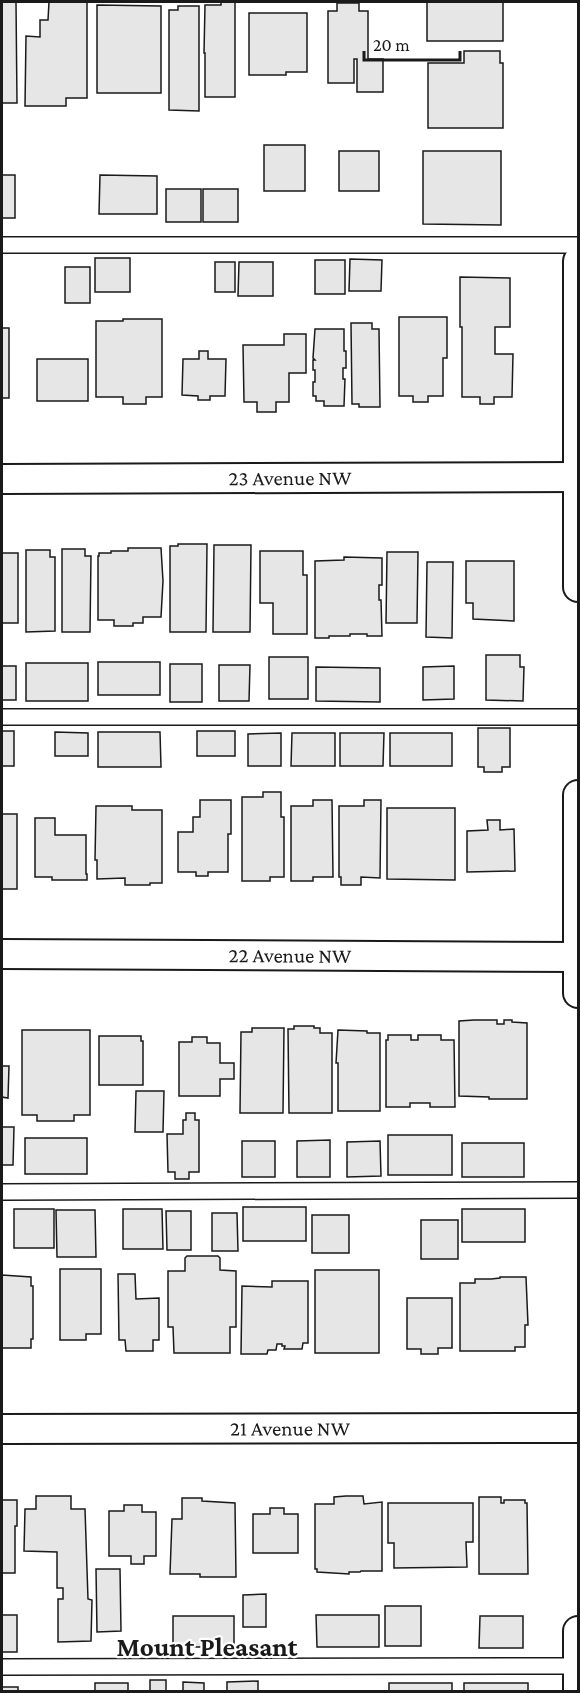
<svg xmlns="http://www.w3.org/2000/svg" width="580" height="1693" font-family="'Crimson Pro',serif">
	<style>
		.building { fill: #e6e6e6; stroke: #1a1a1a; stroke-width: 1.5 }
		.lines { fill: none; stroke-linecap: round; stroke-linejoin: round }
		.lane-casing { stroke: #1a1a1a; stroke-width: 18 }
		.street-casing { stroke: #1a1a1a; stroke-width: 32 }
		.lane { stroke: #fff; stroke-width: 15 }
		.street { stroke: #fff; stroke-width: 28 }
		.labels { text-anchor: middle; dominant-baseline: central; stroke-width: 4.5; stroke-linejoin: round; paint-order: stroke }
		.street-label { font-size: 21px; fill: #1a1a1a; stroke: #fff }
		.district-label { font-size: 27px; font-weight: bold; fill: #1a1a1a; stroke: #fff }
	</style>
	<rect width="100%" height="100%" fill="#fff"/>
	<path class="building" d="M2 2H16L17 103H2Z
		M49 2H87V98H66V106H25L26 36 40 37V20H48Z
		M221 2H235V97H205V53H204L205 5H221Z
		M427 2H503V41H427Z
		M337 3H359V11H368V59H383V92H357V59H354V83H328V11H337Z
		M97 5 161 6V93H97Z
		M178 6H199V111L169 110V10H178Z
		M249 13H307V72H286V75H249Z
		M464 51H500V63H503V128H428V63H464Z
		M264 145H305V191H264Z
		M339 151H379V191H339Z
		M423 151H501V225L423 224Z
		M2 175H15V218H2Z
		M100 175 157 176V214H99Z
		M166 189H201V222H166Z
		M203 189H238V222H203Z
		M95 258H130V292H95Z
		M350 259 382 260 381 291H349Z
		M315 260H345V294H315Z
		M215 262H235V292H215Z
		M239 262H273V296H238Z
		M65 267H90V303H65Z
		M460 277 510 278V327H495V354H513L512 397H494V404H480V397H462V327H460Z
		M399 317H447V358H443V396H428V402H413V396H399Z
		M123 319H162V397H146V404H123V397H96V321H123Z
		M351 323H372V329H379L380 407H359V404H352Z
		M2 328H9V398H2Z
		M315 329H344V351H346V368H343V379H345L344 406H324V401H316V396H313V382H315V370H313V360H315L313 358Z
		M284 334H306V373H289V402H276V412H257V402H244L243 345H284Z
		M199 351H208V359H226L225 396H210V400H198V396L182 395 183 359H199Z
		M37 359H88V401H37Z
		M178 544H207L206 632H170V546H178Z
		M214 545H251L250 632H213Z
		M128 548H161L163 581 161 617H143V623H133V626H114V620H98V556H99V553H111V551H128Z
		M62 549H85V556H91L90 632H62Z
		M26 550H50V557H55V631L26 632Z
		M260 551H303V575H307V634H273V603H260Z
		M387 552H418L417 623H386Z
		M2 553H18V623H2Z
		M344 557 382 558V585H379V600H381L382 636H367V634H350V636H329V638H315V561L344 560Z
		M466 561H514V621L473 619V603H466Z
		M427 562H453L452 638 426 637Z
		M486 655H520V667H524L523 701 486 700Z
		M269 657H308V699H269Z
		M98 662H160V695H98Z
		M26 663H88V701H26Z
		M170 664H202V702H170Z
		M219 665H250L249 701H219Z
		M2 666H16V700H2Z
		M454 666V699L423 700V667Z
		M316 667 380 668V702L316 701Z
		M478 728H510V767H502V772H484V767H478Z
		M2 731H14V766H2Z
		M197 731H235V756H197Z
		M55 732 88 733V756H55Z
		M98 732H160L161 767H98Z
		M281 733V766H248V734Z
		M292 733H335V766H291Z
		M340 733H384L383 766H340Z
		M390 733H452V766H390Z
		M263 792H281V817H284V877H270V881H242V797H263Z
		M200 800H231V834H228V872H208V876H196V872H178V832H193V817H200Z
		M313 800H332L333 877H313V881H291V806H313Z
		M364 800H381L380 878 361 877V885H341V877H339V806H364Z
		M96 806H132V810H162V883H150V885H125V878L97 879V860H95Z
		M387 808H455V880L387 879Z
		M2 814H17V889H2Z
		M35 818H55V835H86V874H87V880H52V877H35Z
		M487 820H500V830L514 829 515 871 467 872V831L488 830Z
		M474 1020H497V1024H504V1020H512V1022L527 1023V1099H489V1097L459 1096V1021Z
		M294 1026H314V1028H320V1033H332V1113H289L288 1029H294Z
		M252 1028H284L283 1113H240L241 1032H252Z
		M22 1030H90V1115H74V1121H37V1115H22Z
		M338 1030 367 1031V1033H380V1111H338V1063H336Z
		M388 1035H411V1040H418V1035H441V1040H454L455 1107H430V1103H410V1107H386V1040H388Z
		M99 1036H141V1041H143V1085H99Z
		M192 1037H207V1043H220V1063H234V1079H220V1096H179V1042H192Z
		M2 1066H9L8 1098 2 1097Z
		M136 1091H164L163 1132H135Z
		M186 1113H195V1120H199V1172H189V1179H175V1172H168L167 1134H183V1120H186Z
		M2 1127H14L13 1165H2Z
		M388 1135H452V1175H388Z
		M25 1138H87V1174H25Z
		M330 1140V1177H297V1141Z
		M242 1141H275V1177H242Z
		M380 1141 381 1176 347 1177V1142Z
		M462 1143H524V1177H462Z
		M243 1207H306V1241H243Z
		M14 1209H54V1248H14Z
		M123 1209H162L163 1249H123Z
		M462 1209H525V1242H462Z
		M56 1210H95L96 1257H57Z
		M166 1211H191V1250H167Z
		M212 1213H237L238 1251H212Z
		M312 1215H349V1253H312Z
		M421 1220H458V1259H421Z
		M187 1256H218L220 1258V1270L236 1271V1327H230V1353H174L173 1327H168V1271H185V1258Z
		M60 1269H101V1334H86V1340H60Z
		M315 1270H379V1353H315Z
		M118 1274H135L136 1299 159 1298V1340H153V1351H126L125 1340H119Z
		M2 1275 31 1277V1286H33V1339H31V1348H2Z
		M500 1277H526L528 1325H525V1347H515V1351H460V1283H475V1279H491L500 1278Z
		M272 1281H308V1343H303L302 1349H284L285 1346H282V1344H277L276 1350H268L267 1354H241L242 1286 272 1287Z
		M407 1298H452V1348H438V1354H421V1349H407Z
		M36 1496H71V1509H85L88 1599 92 1600 91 1641 58 1642V1599H63V1588H57V1552L24 1551 25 1509H36Z
		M346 1496H363L364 1504 382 1502V1571H361L360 1572H349V1574L317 1572V1569H315V1504H334V1497Z
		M479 1497H501V1503H504V1500H525V1503H527L528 1574H479Z
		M182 1498H202V1501L235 1503 236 1577H200V1574H170L172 1519H182Z
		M2 1500H17V1526H15V1573H2Z
		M388 1503H473V1542H466L467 1567 394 1568V1543H388Z
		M124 1505H142V1512H156V1556H144V1564H131V1556H109V1511H124Z
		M270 1508H284V1514H298V1553H253V1514H270Z
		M96 1569H120L121 1631 97 1632Z
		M266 1594V1627H243V1595Z
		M385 1606H421V1646H385Z
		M2 1615H17V1652H2Z
		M316 1615H379V1647H317Z
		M173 1616H234V1647H173Z
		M480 1616H523V1648H479Z
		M150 1680H166V1692H150Z
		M258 1681V1692H227V1682Z
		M183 1682 204 1683V1692H183Z
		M95 1683H128V1692H95Z
		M389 1683H452V1692H389Z
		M464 1683H528V1692H464Z
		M2 1687H18V1692H2Z"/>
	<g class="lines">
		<g class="lane-casing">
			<path id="lane" d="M2 245H578
				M2 717H578
				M2 1192 578 1190
				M2 1667 578 1666"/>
		</g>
		<g class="street-casing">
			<g id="street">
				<path d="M578 261V587"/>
				<path id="s1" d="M2 479 578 477"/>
				<path d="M578 795V993"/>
				<path id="s2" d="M2 954 578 957"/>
				<path id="s3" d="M2 1429 578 1428"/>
				<path d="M578 1692V1631"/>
			</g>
		</g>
		<use href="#lane" class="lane"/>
		<use href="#street" class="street"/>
	</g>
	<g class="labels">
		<g class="street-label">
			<text stroke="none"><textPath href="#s1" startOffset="288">23 Avenue NW</textPath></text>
			<text stroke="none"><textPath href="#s2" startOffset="288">22 Avenue NW</textPath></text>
			<text stroke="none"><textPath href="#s3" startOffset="288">21 Avenue NW</textPath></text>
		</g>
		<g class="district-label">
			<text x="207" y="1647">Mount Pleasant</text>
		</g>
	</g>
	<rect width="580" height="1693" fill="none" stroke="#1a1a1a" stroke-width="6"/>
	<path d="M364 51v9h96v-9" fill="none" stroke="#1a1a1a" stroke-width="3"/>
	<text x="373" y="51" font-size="18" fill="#1a1a1a" stroke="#ffffff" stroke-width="4.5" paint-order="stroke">20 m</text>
</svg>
